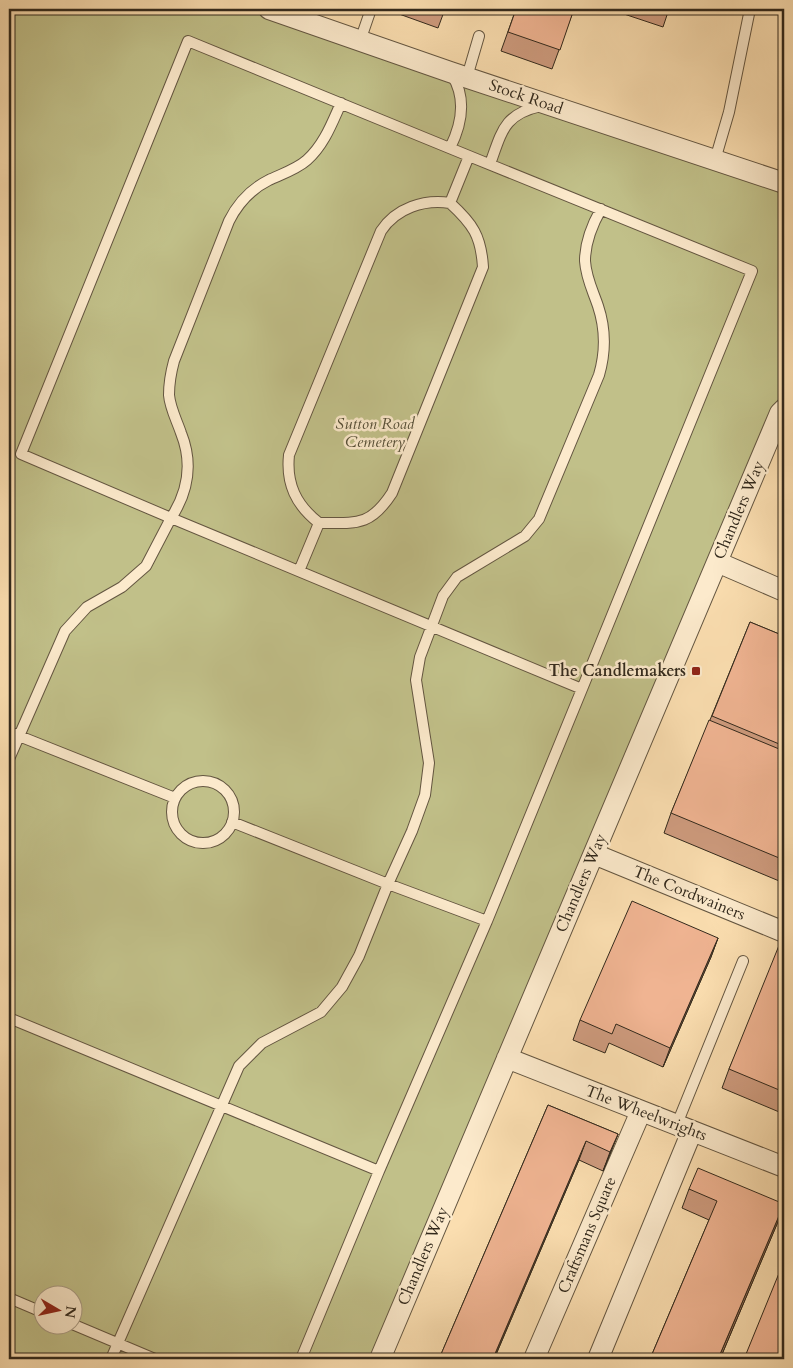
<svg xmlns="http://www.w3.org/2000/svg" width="793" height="1368" font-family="Cardo,serif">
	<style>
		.green { fill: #c1c089; stroke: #7a7452; fill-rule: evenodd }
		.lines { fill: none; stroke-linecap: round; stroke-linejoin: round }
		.service-casing { stroke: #645641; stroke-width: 12 }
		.minor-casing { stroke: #645641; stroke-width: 22 }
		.service { stroke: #fceacc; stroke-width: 10 }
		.minor { stroke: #fceacc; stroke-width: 20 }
		.wall { fill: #ce9b7e; stroke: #32291c }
		.shaded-wall { fill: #a87e66; stroke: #32291c }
		.building { fill: #f0b492; stroke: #32291c }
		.poi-dot { fill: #8f2418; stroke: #fceacc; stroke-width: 2 }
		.labels { text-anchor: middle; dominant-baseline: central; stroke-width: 5; stroke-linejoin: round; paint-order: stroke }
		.street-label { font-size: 16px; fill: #32291c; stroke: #fceacc }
		.park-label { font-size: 16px; font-style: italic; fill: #564f37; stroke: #fceacc }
		.poi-label { font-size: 16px; font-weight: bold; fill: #32291c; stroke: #fceacc; text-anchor: end }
	</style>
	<rect width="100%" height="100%" fill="#fbdeb0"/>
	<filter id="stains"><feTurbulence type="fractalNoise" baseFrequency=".004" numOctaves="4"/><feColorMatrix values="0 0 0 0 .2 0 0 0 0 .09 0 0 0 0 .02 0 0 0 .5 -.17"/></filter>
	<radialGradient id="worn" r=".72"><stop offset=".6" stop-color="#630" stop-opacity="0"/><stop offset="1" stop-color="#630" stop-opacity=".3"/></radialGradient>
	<path class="green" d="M9 9H269L784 183V404L380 1359H9ZM42 1296H72V1326H42Z"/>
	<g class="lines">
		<g class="service-casing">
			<path id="service" d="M360 41 371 9
				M467 77 479 36
				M341 103C332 123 324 145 307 160 297 169 282 174 269 180 251 189 238 203 229 221L174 361C171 372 169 384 169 395 170 408 177 421 181 433 193 463 188 492 171 518L21 454 188 41C282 79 376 117 469 156L752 271 582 689
				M450 148C462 124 467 99 452 75
				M715 160 729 112 750 9
				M490 164C502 131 504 114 541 106
				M319 523C356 523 370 527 392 493L483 267C481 236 473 224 450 203
				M299 571 319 523C296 505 286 484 289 455L381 231C396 208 424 199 450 203L469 156
				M9 732 175 798
				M9 759 65 631 87 607 122 587 146 566 171 518 582 689 487 921
				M172 812a31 31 0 1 1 62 0a31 31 0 1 1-62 0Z
				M232 822 388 884 412 831 425 795 429 763 416 680 420 657 443 596 457 577 525 536 539 519 599 375C606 351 606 330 598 306 593 291 586 278 585 261 585 242 592 225 601 209
				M9 1018 379 1171 301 1359
				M677 1124 743 961
				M9 1298 42 1312
				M72 1324 155 1359
				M111 1359 239 1066 262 1043 321 1012 342 987 359 956 388 884 487 921 379 1171"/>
		</g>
		<g class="minor-casing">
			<path id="minor" d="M269 9 450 72 784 183
				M717 562 784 591
				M594 854 784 932
				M507 1058 784 1167
				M380 1359 780 413 784 409
				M534 1359 641 1111
				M598 1359 692 1131"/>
		</g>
		<use href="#service" class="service"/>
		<use href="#minor" class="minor"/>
	</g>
	<path class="wall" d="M388 9H445L438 28 388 10Z
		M516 9H574L552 69 501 51Z
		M609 9H669L663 27Z
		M750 622 784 636V883L664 833 671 813 710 720Z
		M718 938 711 957 663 1067 609 1043 605 1053 573 1040 580 1020Z
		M784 945V1114L722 1088 729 1069Z
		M548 1105 618 1134 610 1154 603 1171 579 1160 495 1357 439 1359Z
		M689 1189 784 1204 777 1224 720 1359H650L709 1220 682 1208Z"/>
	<path class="shaded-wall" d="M718 938 711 957 663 1067 670 1048Z
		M618 1134 610 1154 603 1171 610 1152Z
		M586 1141 579 1160 494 1359H493Z
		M784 1204 777 1224 720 1359H718Z"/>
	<path class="building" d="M431 9H445L443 13Z
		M516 9H574L560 50 508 32Z
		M658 9H669L668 12Z
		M750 622 784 636V746L712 716Z
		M709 720 784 751V860L671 813Z
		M632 901 718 938 670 1048 616 1024 612 1034 580 1020Z
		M780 943 784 945V1092L729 1069Z
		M548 1105 618 1134 610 1152 586 1141 494 1356 501 1359H439Z
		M698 1168 784 1204 718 1359H650L717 1201 689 1189Z
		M784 1261V1359H744Z"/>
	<rect class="poi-dot" x="691" y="666" width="10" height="10" rx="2.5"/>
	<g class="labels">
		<g class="street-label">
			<text transform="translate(526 97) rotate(19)">Stock Road</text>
			<text transform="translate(739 510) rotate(-67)">Chandlers Way</text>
			<text transform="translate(581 883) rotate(-67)">Chandlers Way</text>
			<text transform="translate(689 893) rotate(22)">The Cordwainers</text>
			<text transform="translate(646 1113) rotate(21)">The Wheelwrights</text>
			<text transform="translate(587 1235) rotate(-67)">Craftsmans Square</text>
			<text transform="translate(423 1256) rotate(-67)">Chandlers Way</text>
		</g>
		<g class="park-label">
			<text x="375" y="424">Sutton Road<tspan x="375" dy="18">Cemetery</tspan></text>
		</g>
		<g class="poi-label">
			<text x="686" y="671">The Candlemakers</text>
		</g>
	</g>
	<rect width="793" height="1368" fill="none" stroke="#fbdeb0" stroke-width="30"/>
	<rect x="10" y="10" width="773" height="1348" fill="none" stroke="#32291c" stroke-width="2.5"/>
	<rect x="15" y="15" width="763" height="1338" fill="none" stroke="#32291c"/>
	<g transform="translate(58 1310) rotate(99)"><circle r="24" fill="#fceacc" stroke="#ab9d86"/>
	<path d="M0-4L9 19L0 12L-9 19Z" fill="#8f2418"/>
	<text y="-8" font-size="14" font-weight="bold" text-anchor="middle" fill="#32291c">N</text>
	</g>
	<rect width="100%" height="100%" filter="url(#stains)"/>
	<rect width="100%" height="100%" fill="url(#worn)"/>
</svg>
